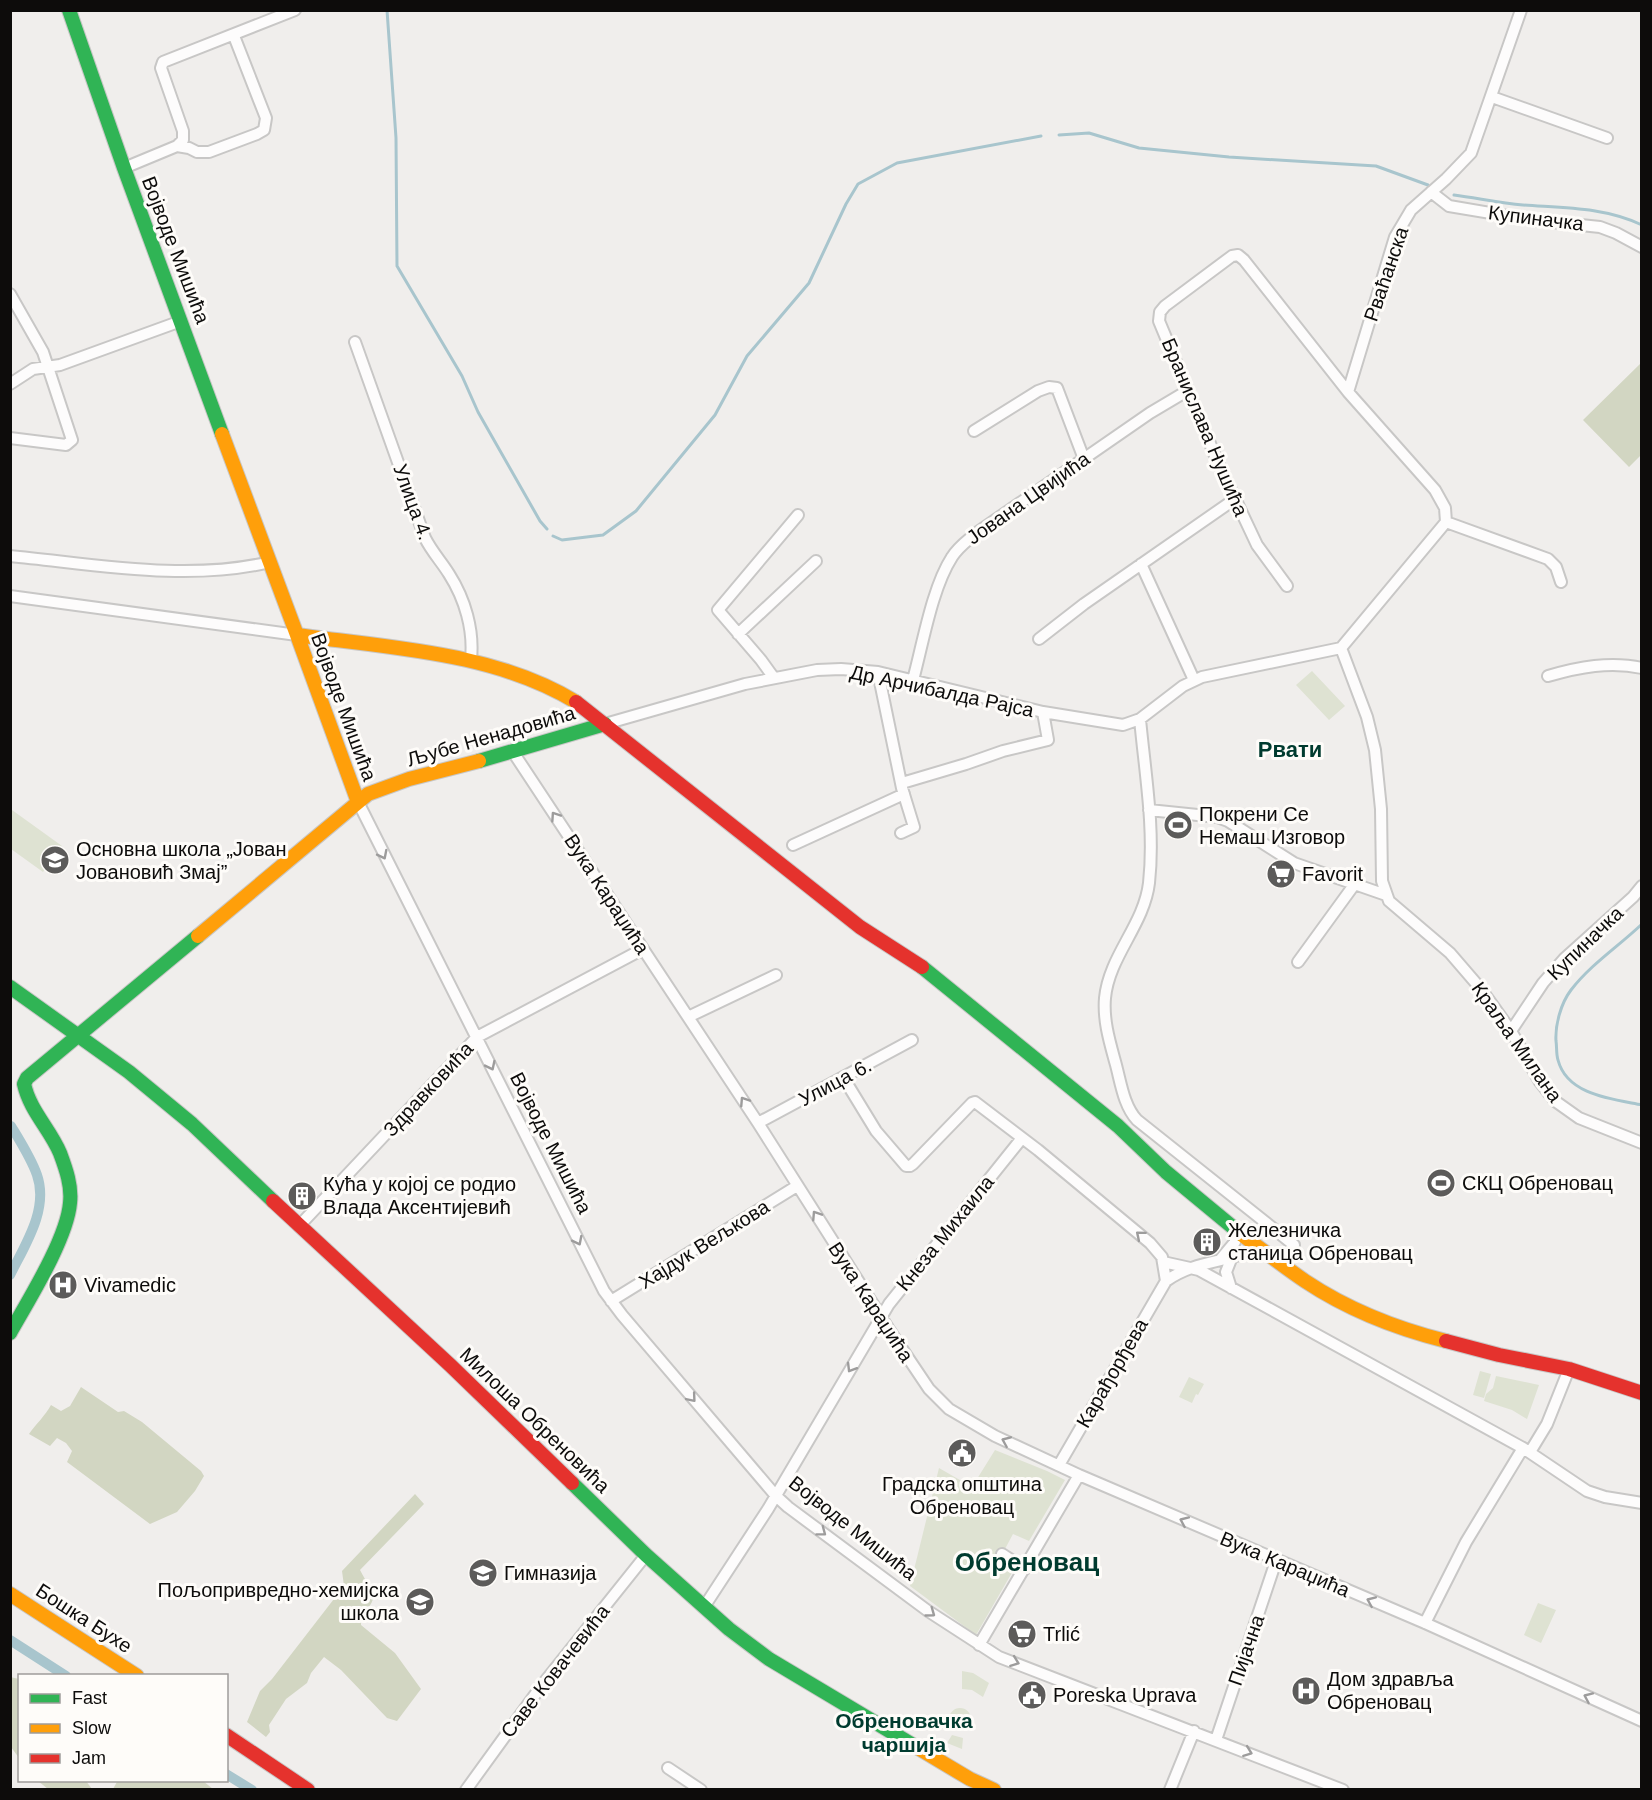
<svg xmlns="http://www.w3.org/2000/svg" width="1652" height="1800" font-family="Arial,sans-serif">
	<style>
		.green { fill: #dee2d2 }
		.forest { fill: #d2d6c2 }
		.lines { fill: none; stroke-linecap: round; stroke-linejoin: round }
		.stream { stroke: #a8c5cd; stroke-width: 3 }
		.canal { stroke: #a8c5cd; stroke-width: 10 }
		.street-casing { stroke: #c8c7c6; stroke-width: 14 }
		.fast-casing { stroke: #c8c7c6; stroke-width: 16 }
		.slow-casing { stroke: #c8c7c6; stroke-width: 16 }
		.jam-casing { stroke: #c8c7c6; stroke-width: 16 }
		.street { stroke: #fdfcfc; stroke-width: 10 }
		.fast { stroke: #30b455; stroke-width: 14 }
		.slow { stroke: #ff9f0a; stroke-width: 14 }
		.jam { stroke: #e5322d; stroke-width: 14 }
		.oneway { stroke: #9d9c9c }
		.labels { text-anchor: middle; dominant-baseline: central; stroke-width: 6; stroke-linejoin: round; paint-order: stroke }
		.street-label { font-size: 20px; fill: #0d0c0b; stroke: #fefcf9 }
		.poi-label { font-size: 20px; fill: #0d0c0b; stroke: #fefcf9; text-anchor: start }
		.neighbourhood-label { font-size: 21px; font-weight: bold; fill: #003b2f; stroke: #fefcf9 }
		.quarter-label { font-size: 22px; font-weight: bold; fill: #003b2f; stroke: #fefcf9 }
		.district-label { font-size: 26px; font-weight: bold; fill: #003b2f; stroke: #fefcf9 }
	</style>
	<rect width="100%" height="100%" fill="#f0eeec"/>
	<path class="green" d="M1312 671 1345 706 1329 720 1296 685Z
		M12 810 62 846 43 872 11 849Z
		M1480 1371 1491 1374 1484 1398 1473 1395Z
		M1496 1376 1539 1385 1527 1419 1512 1410 1484 1401 1486 1394 1493 1388Z
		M1189 1377 1204 1384 1198 1395 1196 1394 1192 1403 1179 1397Z
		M995 1450 1047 1471 1065 1480 1029 1541 1013 1534 998 1562 1014 1569 976 1635 910 1586 939 1468 972 1487Z
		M1538 1603 1556 1610 1541 1643 1524 1635Z
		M962 1671 973 1673 989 1683 983 1697 972 1690 962 1689Z
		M949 1719a11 11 0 1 1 22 0a11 11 0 1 1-22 0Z
		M952 1735 963 1738 962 1749 947 1743Z"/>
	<path class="forest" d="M1641 363V455L1629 467 1583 420Z
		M81 1387 118 1412 124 1411 142 1422 201 1471 204 1476 195 1491 177 1512 150 1524 67 1462 72 1451 66 1443 57 1438 50 1446 29 1434C36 1424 45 1416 51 1405L61 1411 70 1406Z
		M415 1494 424 1504 360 1570C372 1594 382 1594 361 1616V1625L395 1653 421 1689 397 1721 387 1718 341 1670 324 1657 311 1673 307 1683 286 1699 269 1725 270 1732 266 1737 247 1722 260 1691 272 1679 344 1586 342 1571Z
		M10 1677 19 1679V1758L11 1747Z
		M118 1780 203 1781 213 1789H113Z
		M38 1781H86L92 1789H48Z"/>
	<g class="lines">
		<path class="stream" d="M387 10 396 138 397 266 462 376 478 412 540 521 547 529
			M1059 135 1089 133 1139 148 1229 157 1376 166 1428 185
			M1454 195C1477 198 1500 203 1523 205 1564 208 1604 207 1642 225
			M553 536 562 540 603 535 636 511 715 415 747 356 809 283 846 204 858 184 897 163 1041 136
			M1642 924C1619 946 1591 964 1571 990 1561 1003 1555 1025 1556 1041 1557 1047 1556 1054 1558 1060 1567 1095 1612 1099 1642 1105"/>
		<path class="canal" d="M10 1275C25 1245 49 1209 37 1175 31 1158 20 1141 11 1126
			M10 1640 66 1676
			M226 1774 252 1790"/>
		<g class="street-casing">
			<path id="street" d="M1492 97 1607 138
				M177 146 183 140V131L161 68 163 62 295 10
				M124 168 177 146 189 148 197 152H209L257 134 264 130 266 118 234 36
				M1431 192 1449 206 1532 220 1600 227 1616 233 1642 247
				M10 294 43 352 72 440 66 445 10 438
				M355 342 425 538C432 552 441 561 449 574 465 599 474 630 471 659
				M10 384 33 369 60 365 181 321
				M1348 392 1395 237 1411 210 1446 179 1471 153 1521 10
				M974 431 1038 391 1049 387 1057 388 1084 459
				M1446 522 1548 559 1556 567 1561 582
				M10 556C94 564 187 582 270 562
				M1141 564 1194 680
				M1287 586 1257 545 1216 458 1159 321 1160 312 1165 306 1232 256 1238 255 1244 260 1348 392 1435 490 1445 508 1446 522
				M10 596 297 635
				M738 634 816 561
				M1039 639 1084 604 1235 499
				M1341 648 1367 717 1375 750 1381 809 1382 881 1389 901 1450 953 1481 989 1511 1031 1540 1082 1555 1101 1579 1118 1642 1143
				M878 672 902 788 914 827 901 833
				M1548 676C1579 667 1610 661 1642 668
				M774 678 761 660 718 610 798 515
				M913 680C923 643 932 588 952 557 958 547 967 541 975 534L1150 413 1187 391
				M1140 719C1145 773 1155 829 1149 883 1144 925 1109 956 1105 998 1103 1021 1110 1043 1116 1065 1121 1084 1124 1106 1137 1120L1294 1245
				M605 724 745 684 817 670 841 669 878 672 1043 712 1123 725 1140 719 1183 686 1202 677 1341 648 1446 522
				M513 752 758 1123 890 1331 929 1389 949 1409 995 1436 1079 1475 1425 1623 1642 1721
				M902 783 966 764 1003 751 1048 740 1043 712
				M358 802 604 1291 622 1315 776 1496 788 1507 928 1611 999 1657 1343 1790
				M1149 810 1217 817 1228 821 1294 863 1386 895
				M793 845 904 794
				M1298 962 1354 885
				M688 1017 776 975
				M1511 1031 1543 983 1564 959 1633 897 1642 886
				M843 1077 876 1131 906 1166H910L913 1164 972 1103 975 1102 1038 1150 1150 1243 1162 1257 1166 1281 1059 1465
				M758 1123 912 1040
				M299 1226 477 1037 643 949
				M1220 1260 1235 1242V1230
				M1163 1262 1199 1270 1523 1448 1466 1542 1425 1623
				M1166 1281C1184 1268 1204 1264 1225 1259 1238 1256 1248 1251 1262 1250
				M1231 1288 1226 1272 1232 1257
				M611 1301 797 1186
				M1523 1448 1587 1491 1605 1497 1642 1503
				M1530 1452 1547 1424 1569 1369
				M1002 1554 1025 1569
				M704 1607 768 1509 889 1304 1022 1138
				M979 1645 1079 1475
				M1216 1740 1276 1561
				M668 1768 701 1790
				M466 1790 542 1685 646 1555
				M1170 1790 1194 1731"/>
		</g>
		<g class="fast-casing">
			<path id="fast" d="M69 10 124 168 222 434
				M479 761 605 724
				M922 967 1118 1126 1166 1172 1241 1234
				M10 987 129 1072 192 1124 273 1201
				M10 1333C28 1301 67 1239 70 1203 72 1186 66 1169 60 1153 50 1129 30 1111 24 1084L27 1078 198 936
				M572 1483 646 1555 729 1629 769 1659 918 1748"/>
		</g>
		<g class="slow-casing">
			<path id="slow" d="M222 434 297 635C390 648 494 652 576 702
				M297 635 358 802
				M198 936 368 794 409 779 479 761
				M1241 1234C1262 1250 1283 1266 1305 1281 1347 1309 1398 1329 1446 1341
				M10 1594 137 1676
				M918 1748 970 1779 994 1790"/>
		</g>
		<g class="jam-casing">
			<path id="jam" d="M576 702 860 927 922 967
				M273 1201 450 1365 572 1483
				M1446 1341 1499 1355 1569 1369 1642 1393
				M226 1735 308 1790"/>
		</g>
		<use href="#street" class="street"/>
		<use href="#fast" class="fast"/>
		<use href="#slow" class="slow"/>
		<use href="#jam" class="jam"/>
	</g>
	<defs><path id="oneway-chevron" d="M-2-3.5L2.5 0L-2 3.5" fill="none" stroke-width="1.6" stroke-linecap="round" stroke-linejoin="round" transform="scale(1.5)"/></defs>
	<g class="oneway">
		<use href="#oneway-chevron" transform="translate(555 816) rotate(-124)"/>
		<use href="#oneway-chevron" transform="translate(383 855) rotate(63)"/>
		<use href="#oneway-chevron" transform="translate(491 1066) rotate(64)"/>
		<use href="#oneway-chevron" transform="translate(744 1101) rotate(-123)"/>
		<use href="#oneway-chevron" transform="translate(816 1215) rotate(-123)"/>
		<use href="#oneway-chevron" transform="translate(1140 1235) rotate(-140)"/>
		<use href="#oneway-chevron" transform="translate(578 1241) rotate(63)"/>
		<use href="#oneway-chevron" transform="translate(851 1368) rotate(121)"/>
		<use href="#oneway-chevron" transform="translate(692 1398) rotate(50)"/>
		<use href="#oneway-chevron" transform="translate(1006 1441) rotate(-157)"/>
		<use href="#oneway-chevron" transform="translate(1184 1521) rotate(-156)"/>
		<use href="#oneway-chevron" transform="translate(822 1532) rotate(37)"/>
		<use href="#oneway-chevron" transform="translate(1371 1601) rotate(-157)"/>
		<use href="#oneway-chevron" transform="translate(931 1613) rotate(36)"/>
		<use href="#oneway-chevron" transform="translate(1015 1662) rotate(21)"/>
		<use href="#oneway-chevron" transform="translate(1588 1697) rotate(-156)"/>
		<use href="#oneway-chevron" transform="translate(1248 1752) rotate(21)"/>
	</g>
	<defs>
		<g id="stadium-disc" transform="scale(1.5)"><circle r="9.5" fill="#5c5b5a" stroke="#fefcf9"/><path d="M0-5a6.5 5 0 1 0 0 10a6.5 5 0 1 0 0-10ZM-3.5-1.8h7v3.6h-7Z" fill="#fff"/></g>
		<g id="school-disc" transform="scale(1.5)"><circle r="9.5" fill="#5c5b5a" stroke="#fefcf9"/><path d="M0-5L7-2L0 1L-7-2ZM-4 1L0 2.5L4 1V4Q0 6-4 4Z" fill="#fff"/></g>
		<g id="supermarket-disc" transform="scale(1.5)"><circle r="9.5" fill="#5c5b5a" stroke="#fefcf9"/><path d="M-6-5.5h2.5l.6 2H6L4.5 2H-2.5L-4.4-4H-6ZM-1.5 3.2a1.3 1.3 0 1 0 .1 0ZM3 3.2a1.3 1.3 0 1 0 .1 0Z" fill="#fff"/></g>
		<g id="building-disc" transform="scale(1.5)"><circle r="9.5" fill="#5c5b5a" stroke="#fefcf9"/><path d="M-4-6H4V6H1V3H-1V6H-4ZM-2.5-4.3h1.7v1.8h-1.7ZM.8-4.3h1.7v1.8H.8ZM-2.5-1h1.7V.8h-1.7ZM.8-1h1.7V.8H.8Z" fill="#fff"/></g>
		<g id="hospital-disc" transform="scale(1.5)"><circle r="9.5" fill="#5c5b5a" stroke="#fefcf9"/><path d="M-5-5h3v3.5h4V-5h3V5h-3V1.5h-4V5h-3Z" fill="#fff"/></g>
		<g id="civic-disc" transform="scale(1.5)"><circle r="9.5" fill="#5c5b5a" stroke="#fefcf9"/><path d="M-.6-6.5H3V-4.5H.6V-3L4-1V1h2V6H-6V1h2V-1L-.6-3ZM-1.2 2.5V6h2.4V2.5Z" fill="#fff"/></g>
	</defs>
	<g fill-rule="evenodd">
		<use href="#stadium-disc" x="1178" y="825"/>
		<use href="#school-disc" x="55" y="860"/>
		<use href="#supermarket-disc" x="1281" y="874"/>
		<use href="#stadium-disc" x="1441" y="1183"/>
		<use href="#building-disc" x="302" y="1196"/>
		<use href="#building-disc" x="1207" y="1242"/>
		<use href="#hospital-disc" x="63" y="1285"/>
		<use href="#civic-disc" x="962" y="1453"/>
		<use href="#school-disc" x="483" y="1573"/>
		<use href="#school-disc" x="420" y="1602"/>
		<use href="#supermarket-disc" x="1022" y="1634"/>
		<use href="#hospital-disc" x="1306" y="1691"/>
		<use href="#civic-disc" x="1032" y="1695"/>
	</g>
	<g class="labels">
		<g class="street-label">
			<text transform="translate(1536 218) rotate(7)">Купиначка</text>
			<text transform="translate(176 250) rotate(69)">Војводе Мишића</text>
			<text transform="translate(1386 274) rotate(-71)">Рваћанска</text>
			<text transform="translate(1205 427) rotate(67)">Бранислава Нушића</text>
			<text transform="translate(1028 498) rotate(-35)">Јована Цвијића</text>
			<text transform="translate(413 502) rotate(70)">Улица 4.</text>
			<text transform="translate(942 691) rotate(12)">Др Арчибалда Рајса</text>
			<text transform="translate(344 707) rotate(70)">Војводе Мишића</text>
			<text transform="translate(491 736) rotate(-16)">Љубе Ненадовића</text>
			<text transform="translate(607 894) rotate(57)">Вука Караџића</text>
			<text transform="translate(1585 943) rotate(-44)">Купиначка</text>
			<text transform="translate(1517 1042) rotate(55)">Краља Милана</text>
			<text transform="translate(835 1082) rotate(-28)">Улица 6.</text>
			<text transform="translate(428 1089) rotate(-47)">Здравковића</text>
			<text transform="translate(551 1143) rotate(63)">Војводе Мишића</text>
			<text transform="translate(945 1233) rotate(-51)">Кнеза Михаила</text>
			<text transform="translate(704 1244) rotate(-32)">Хајдук Вељкова</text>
			<text transform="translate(871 1302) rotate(57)">Вука Караџића</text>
			<text transform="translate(1112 1373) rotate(-60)">Карађорђева</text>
			<text transform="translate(535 1420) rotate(44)">Милоша Обреновића</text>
			<text transform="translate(853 1528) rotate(38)">Војводе Мишића</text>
			<text transform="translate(1285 1564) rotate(23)">Вука Караџића</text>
			<text transform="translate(84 1618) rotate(33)">Бошка Бухе</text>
			<text transform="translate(1246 1650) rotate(-71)">Пијачна</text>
			<text transform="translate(555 1671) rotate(-52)">Саве Ковачевића</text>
		</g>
		<g class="poi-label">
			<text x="1199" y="814">Покрени Се<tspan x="1199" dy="23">Немаш Изговор</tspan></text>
			<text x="76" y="849">Основна школа „Јован<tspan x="76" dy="23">Јовановић Змај”</tspan></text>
			<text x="1302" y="874">Favorit</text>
			<text x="1462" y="1183">СКЦ Обреновац</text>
			<text x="323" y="1184">Кућа у којој се родио<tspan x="323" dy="23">Влада Аксентијевић</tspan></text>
			<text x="1228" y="1230">Железничка<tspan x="1228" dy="23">станица Обреновац</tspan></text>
			<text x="84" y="1285">Vivamedic</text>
			<text x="962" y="1484" text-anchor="middle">Градска општина<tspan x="962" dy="23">Обреновац</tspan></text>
			<text x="504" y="1573">Гимназија</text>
			<text x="399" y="1590" text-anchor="end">Пољопривредно-хемијска<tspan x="399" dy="23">школа</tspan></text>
			<text x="1043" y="1634">Trlić</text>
			<text x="1327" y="1679">Дом здравља<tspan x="1327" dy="23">Обреновац</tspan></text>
			<text x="1053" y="1695">Poreska Uprava</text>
		</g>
		<g class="neighbourhood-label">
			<text x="904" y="1720">Обреновачка<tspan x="904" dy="24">чаршија</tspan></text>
		</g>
		<g class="quarter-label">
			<text x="1290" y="749">Рвати</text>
		</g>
		<g class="district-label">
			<text x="1027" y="1562">Обреновац</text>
		</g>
	</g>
	<rect width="1652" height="1800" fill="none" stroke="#0d0c0b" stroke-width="24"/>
	<rect x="18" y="1674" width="210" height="108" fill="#fefcf9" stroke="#9e9c9a" stroke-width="1.5"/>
	<rect x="30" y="1694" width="30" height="9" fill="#30b455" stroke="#9e9c9a" stroke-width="1.5"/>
	<text x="72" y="1704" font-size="18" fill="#0d0c0b">Fast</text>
	<rect x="30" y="1724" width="30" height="9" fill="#ff9f0a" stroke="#9e9c9a" stroke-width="1.5"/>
	<text x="72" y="1734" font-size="18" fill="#0d0c0b">Slow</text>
	<rect x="30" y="1754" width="30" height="9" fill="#e5322d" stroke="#9e9c9a" stroke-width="1.5"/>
	<text x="72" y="1764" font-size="18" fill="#0d0c0b">Jam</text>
</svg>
